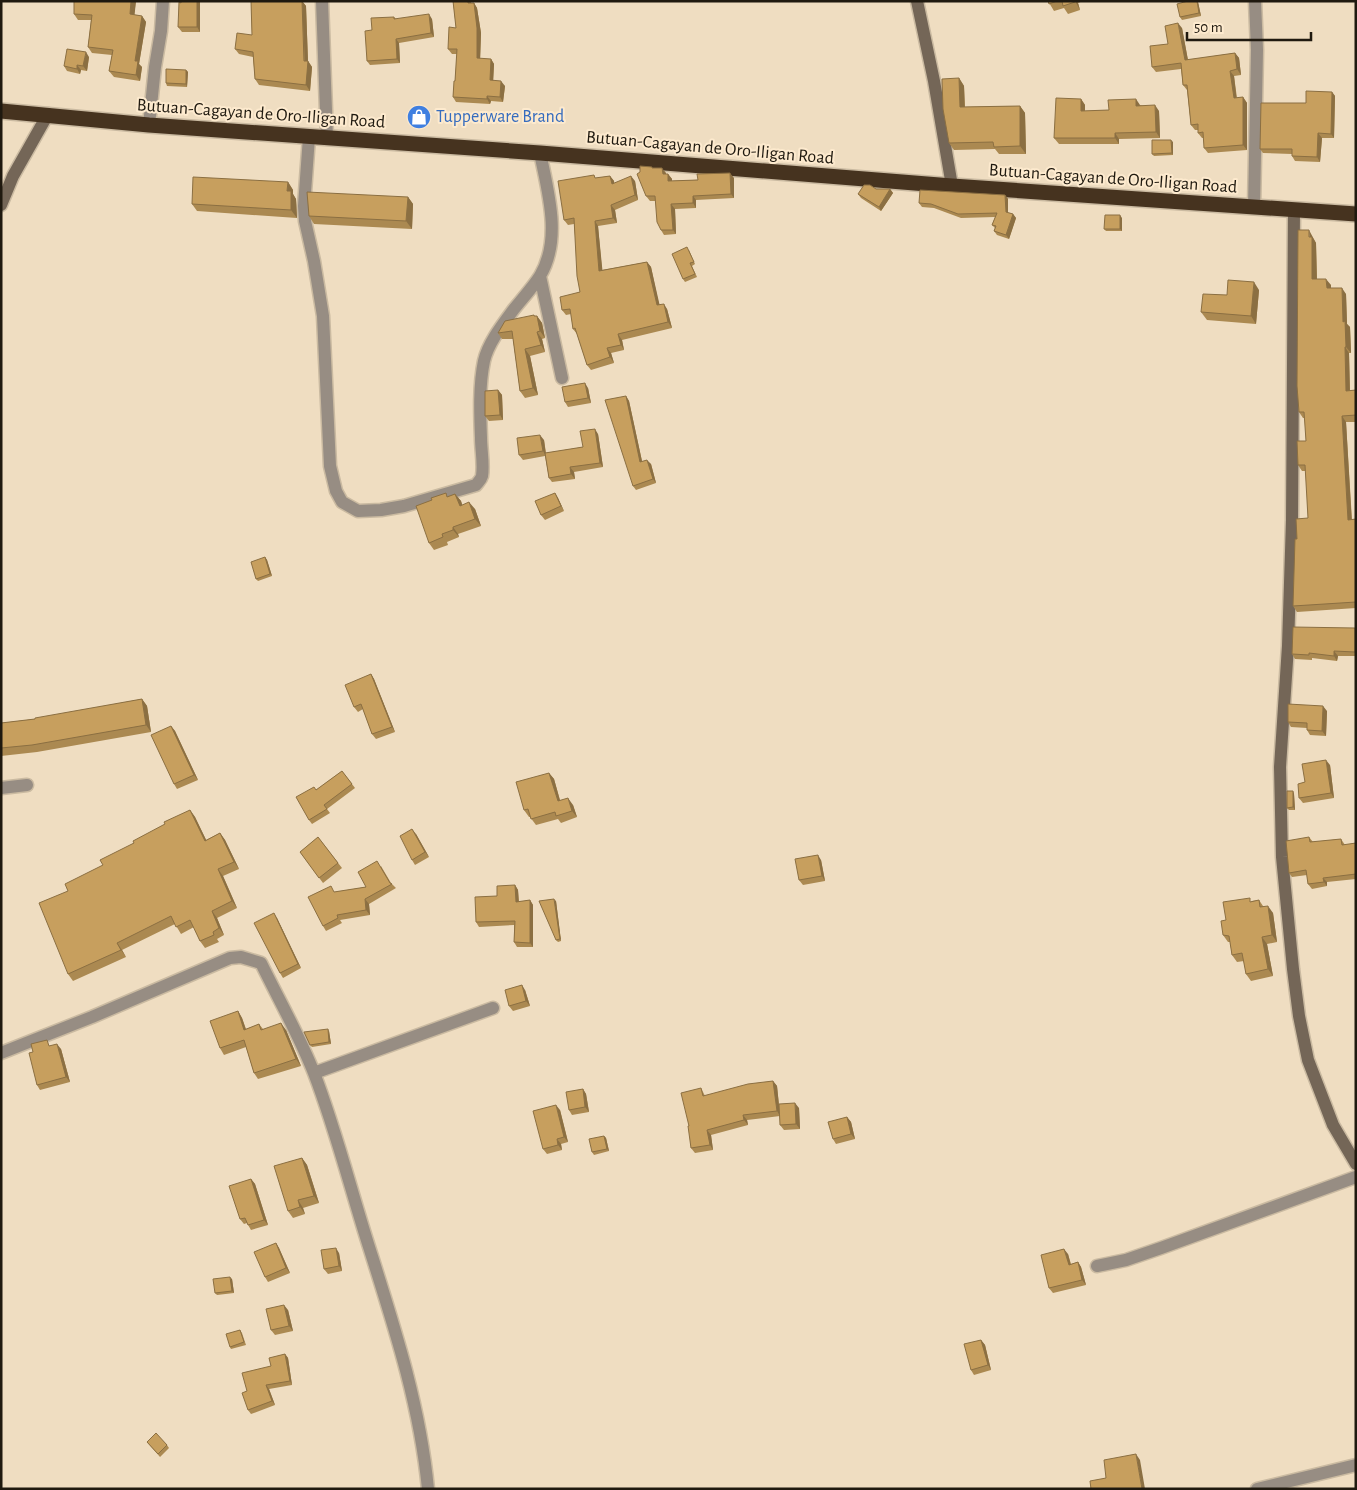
<svg xmlns="http://www.w3.org/2000/svg" width="1357" height="1490" font-family="'Alegreya Sans',sans-serif">
	<style>
		.lines { fill: none; stroke-linecap: round; stroke-linejoin: round }
		.street-casing { stroke: #cabaa1; stroke-width: 15 }
		.secondary-casing { stroke: #cabaa1; stroke-width: 15 }
		.highway-casing { stroke: #cabaa1; stroke-width: 18 }
		.street { stroke: #978d83; stroke-width: 12 }
		.secondary { stroke: #746657; stroke-width: 12 }
		.highway { stroke: #46331f; stroke-width: 15 }
		.wall { fill: #ab8951 }
		.shaded-wall { fill: #8b6f42 }
		.building { fill: #c79f5e; stroke: #8b6f42 }
		.labels { text-anchor: middle; dominant-baseline: central; stroke-width: 4; stroke-linejoin: round; paint-order: stroke }
		.street-label { font-size: 18px; fill: #1f190f; stroke: #fdeace }
		.shop-label { font-size: 18px; fill: #366cbe; stroke: #fdeace; text-anchor: start }
	</style>
	<rect width="100%" height="100%" fill="#efddc1"/>
	<g class="lines">
		<g class="street-casing">
			<path id="street" d="M322 1 327 138
				M149 125 155 67 161 31 163 1
				M309 137 304 206 305 221 314 261 323 316 330 466 336 491 342 502 358 511 381 510 404 506 476 485C478 482 481 480 482 476 484 464 481 450 481 438 480 413 479 385 484 361 488 343 503 324 514 309 523 298 533 287 540 276 562 239 548 192 540 153
				M1254 208 1257 50 1255 1
				M540 276 562 378
				M1 788 27 785
				M1 1053 92 1017 230 958 241 957 261 963C279 1000 299 1035 314 1073 336 1130 351 1191 370 1250 395 1329 420 1406 428 1489
				M314 1073 493 1008
				M1097 1266 1126 1260 1161 1248 1356 1177
				M1257 1489 1356 1465"/>
		</g>
		<g class="secondary-casing">
			<path id="secondary" d="M917 1 934 81 952 186
				M1 205 13 176 48 114
				M1294 210 1292 520 1288 646 1280 767 1282 857 1293 969 1299 1016 1308 1060 1333 1125 1356 1164"/>
		</g>
		<g class="highway-casing">
			<path id="highway" d="M1 111 149 125 540 153 952 186 1356 214"/>
		</g>
		<use href="#street" class="street"/>
		<use href="#secondary" class="secondary"/>
		<use href="#highway" class="highway"/>
	</g>
	<path class="wall" d="M136 1 134 15 142 16 146 22 139 64 142 67 140 81 114 77 109 71 112 55 92 53 88 47 91 20H78L74 14Z
		M181 1H200V32H182L178 27Z
		M251 1H302L306 6 308 61 312 67 310 91 259 85 255 79 253 57 239 54 235 49 252 35Z
		M453 1H471V3H474L477 8 481 33 480 59H491L494 64 493 80 505 86 503 102 491 101 490 104 456 102 453 97 455 81 457 54H452L448 49 456 28Z
		M1048 1H1083L1078 3 1080 10 1068 14 1064 8 1054 11Z
		M1198 2 1201 16 1182 20 1180 17Z
		M394 17 396 19H432L434 37 399 43 400 63 370 65 367 61 372 30Z
		M1182 28 1188 60 1235 53 1239 58 1241 75 1234 76 1237 98 1243 97 1247 103V150L1208 153 1204 148V138H1202L1198 133V130H1195L1191 125 1187 90 1183 85 1181 69 1156 72 1152 67 1168 44Z
		M89 57 87 71 81 70 80 74 67 71 64 66Z
		M186 70 188 72 187 87 167 86 166 83Z
		M959 78 964 86 965 107 1020 106 1025 113 1026 154H999L995 149 954 150 949 143Z
		M1332 92 1335 96 1334 138H1322L1320 162 1295 161 1292 156V154L1263 153 1260 149 1306 103Z
		M1081 99 1085 105V111L1109 110 1140 105 1159 111 1160 138 1119 139V144H1059L1054 138Z
		M1173 142V155L1154 156 1152 154Z
		M653 168 666 173V174H668L672 179V181L734 178V198L696 200V208L675 209 676 234 664 235 661 230 656 201H650L646 196Z
		M610 176 614 181V183L635 181 638 200 615 210 617 223 598 226 602 270 647 262 651 267 659 305 667 309 672 328 622 340 624 350 611 353 614 363 591 370 587 365 577 334 573 329 571 314 566 315 562 310 580 292 574 224 568 225 564 220 597 178Z
		M288 182 293 190V194L296 199 297 218 197 211 192 204Z
		M876 189H890L893 193 881 211 861 198 858 194Z
		M1005 195 1008 199V213L1013 214 1016 218 1009 239 997 235 994 231 995 228 992 225 995 217 961 218 934 208 922 207 919 203Z
		M408 197 413 204 412 229 314 224 309 216Z
		M1122 218V231H1106L1104 229Z
		M1313 236V238L1316 243 1317 279 1331 285V288L1346 294 1347 324 1350 327 1351 353H1349L1350 391 1356 390V422H1346L1352 520 1356 519V608L1297 612 1293 606 1297 539 1308 518 1306 471H1302L1298 465 1306 441 1305 418H1303L1299 412Z
		M689 250 695 264 692 266 697 277 685 282 683 279Z
		M1259 290 1256 324 1207 320 1201 312 1227 295Z
		M535 316H537L542 323 545 338 542 339 545 352 530 356 538 395 525 398 520 391 513 339H502L498 333Z
		M588 388 591 403 568 407 565 402Z
		M498 390 502 395 503 420 489 421 485 416Z
		M626 396 629 401 642 461 651 464 656 483 636 490 633 486Z
		M598 434 603 467 574 472 575 479 552 482 549 478 545 456 523 460 519 455 544 440 546 453 583 447Z
		M555 493 558 498 564 511 545 520 541 515Z
		M455 494 461 501 462 505 475 509 481 526 458 534 459 537 447 542 448 545 434 550 429 543 448 496Z
		M265 557 267 560 272 576 258 581 256 579Z
		M1355 628 1356 656H1338L1337 661 1312 658V660L1295 659 1292 654Z
		M371 674 374 679 395 732 376 739 372 734 363 709 358 712 354 707Z
		M142 699 147 706 151 732 37 752 1 756V723L35 719Z
		M1327 711 1326 736 1310 735 1307 730V728L1291 727 1288 722Z
		M171 726 175 731 198 780 177 789 174 784Z
		M1330 765 1334 798 1303 803 1299 798 1305 782Z
		M342 771 355 788 327 809 330 813 312 824 309 820 316 790Z
		M549 773 554 779 560 800 573 805 577 817 561 823 558 819 536 825 530 817H529L524 810Z
		M1293 791 1294 794 1295 810H1289L1287 808Z
		M190 810 195 817 206 840 220 833 225 840 239 869 223 876 237 908 217 918 224 935 217 939 219 942 205 948 200 941 194 927 181 934 175 924 122 950 126 957 73 981 68 974V891L134 843Z
		M416 834 429 857 415 865 412 860Z
		M318 837 342 868 323 883 300 852Z
		M1309 837 1313 842 1341 839 1345 845 1356 843V879L1327 882V886L1312 889 1308 884 1307 875 1292 877 1289 873Z
		M821 860 825 881 803 885 799 880Z
		M381 866 391 883 396 888 369 904 370 915 340 920 342 923 326 931 323 926 335 892 366 887Z
		M515 885 518 890 519 902 530 900 533 905V947H517L514 942V925L479 927 476 922 497 896Z
		M1259 900 1263 906 1273 913 1277 942 1267 944 1273 976 1251 981 1246 974 1244 961 1237 962 1232 955 1230 942H1228L1223 935 1226 920 1252 901Z
		M556 901 561 941 558 942 556 940Z
		M277 918 301 968 283 978 280 973Z
		M525 990 530 1006 513 1011 509 1006Z
		M238 1011 242 1018 246 1029 259 1024 263 1029 286 1030 301 1066 258 1079 254 1073 246 1047 224 1055 220 1048Z
		M329 1031 331 1044 312 1047 310 1045Z
		M51 1046 61 1049 70 1082 40 1090 37 1085 33 1052Z
		M773 1081 777 1086 780 1114 799 1108 800 1129 784 1130 780 1125V1116L747 1120 748 1125 711 1135 713 1150 695 1153 691 1148 689 1126 701 1088 705 1096Z
		M583 1089 586 1094 589 1112 572 1115 569 1110Z
		M560 1110 568 1142 561 1144 562 1150 547 1154 543 1149Z
		M847 1117 851 1122 855 1139 836 1144 833 1139Z
		M604 1136 606 1138 609 1151 594 1155 592 1152Z
		M302 1158 307 1165 319 1203 303 1208 305 1214 293 1218 288 1211Z
		M251 1179 255 1184 268 1225 251 1230 247 1223 244 1224 240 1219Z
		M276 1243 279 1248 290 1273 268 1282 265 1277Z
		M339 1253 342 1271 328 1274 324 1269Z
		M1068 1254 1071 1264 1078 1262 1081 1267 1086 1285 1053 1293 1049 1288Z
		M232 1279 234 1293 217 1295 215 1293Z
		M288 1310 293 1331 275 1335 271 1330Z
		M240 1330 242 1333 246 1345 231 1349 230 1347Z
		M981 1340 985 1345 991 1370 974 1375 971 1370Z
		M285 1354 288 1358 292 1385 269 1389 275 1405 251 1414 248 1410 247 1391 271 1366Z
		M147 1442 167 1445 169 1448 160 1457Z"/>
	<path class="shaded-wall" d="M131 1H136L134 20 130 14Z
		M197 1H200V32L197 27Z
		M302 1 306 6 308 63V61L312 67 310 91 306 85Z
		M1075 1H1077L1078 3 1080 10Z
		M1197 1 1198 2 1201 16 1199 13Z
		M474 3 477 8 481 33 480 63 477 58Z
		M429 14 432 19 434 37 431 33Z
		M142 16 146 22 139 64 142 67 140 81 136 75 135 61Z
		M1178 23 1182 28 1189 66 1185 60Z
		M396 39 399 43 400 63 397 59Z
		M86 52 89 57 87 71 83 66Z
		M1235 53 1239 58 1241 75 1237 69Z
		M491 59 494 64 493 85 490 80Z
		M77 65 81 70 80 74 77 69Z
		M186 70 188 72 187 87 186 84Z
		M1230 71 1234 76 1237 103 1234 98Z
		M959 78 964 86 965 115 960 107Z
		M501 81 505 86 503 102 500 97Z
		M1332 92 1335 96 1334 138 1331 134Z
		M487 96 491 101 490 104 487 99Z
		M1243 97 1247 103V150L1243 145Z
		M1081 99 1085 105V117L1081 111Z
		M1136 99 1140 105V112L1136 106Z
		M1155 105 1159 111 1160 138 1156 132Z
		M1020 106 1025 113 1026 154 1020 146Z
		M1115 133 1119 139V144L1115 138Z
		M1318 133 1322 138 1320 162 1317 157Z
		M1171 140 1173 142V155L1172 153Z
		M662 168 666 173V179L663 174Z
		M730 173 734 178V198L731 194Z
		M668 174 672 179V185L668 181Z
		M610 176 614 181 615 190 612 184Z
		M631 176 635 181 638 200 635 195Z
		M288 182 293 190V194L296 199 297 218 291 210 287 191Z
		M890 189 893 193 881 211 879 207Z
		M1005 195 1008 199V216L1006 212Z
		M693 196 696 200V208L693 203Z
		M408 197 413 204 412 229 406 221Z
		M671 204 675 209 676 234 673 230Z
		M611 205 615 210 617 223 613 218Z
		M1013 214 1016 218 1009 239 1006 235Z
		M1120 215 1122 218V231L1120 229Z
		M595 221 598 226 603 276 599 271Z
		M1309 230 1316 243 1317 285 1312 279Z
		M647 262 651 267 661 311 657 305Z
		M1326 279 1331 285V294L1327 288Z
		M1254 282 1259 290 1256 324 1251 316Z
		M1342 288 1346 294 1347 324 1350 327 1351 353 1346 347 1343 322Z
		M664 304 667 309 672 328 668 322Z
		M534 315 538 321 537 316 542 323 545 338 540 331Z
		M537 332 542 339 545 352 541 345Z
		M618 334 622 340 624 350 621 345Z
		M1345 347 1349 353 1350 397 1346 391Z
		M607 348 611 353 614 363 610 357Z
		M525 349 530 356 538 395 533 388Z
		M585 383 588 388 591 403 588 398Z
		M498 390 502 395 503 420 500 415Z
		M626 396 629 401 643 466 640 462Z
		M1342 416 1346 422 1352 526 1348 520Z
		M595 429 598 434 603 467 600 463Z
		M540 435 544 440 546 456 543 451Z
		M647 460 651 464 656 483 653 479Z
		M570 467 574 472 575 479 571 474Z
		M555 493 558 498 564 511 561 506Z
		M455 494 461 501 465 513 460 506Z
		M469 502 475 509 481 526 475 519Z
		M453 527 458 534 459 537 453 530Z
		M265 557 267 560 272 576 270 574Z
		M1334 651 1338 656 1337 661 1334 656Z
		M371 674 374 679 395 732 392 727Z
		M142 699 147 706 151 732 146 725Z
		M1323 706 1327 711 1326 736 1322 731Z
		M171 726 175 731 198 780 194 775Z
		M1326 760 1330 765 1334 798 1331 793Z
		M549 773 554 779 562 808 558 801Z
		M1293 791 1294 794 1295 810 1293 807Z
		M568 798 573 805 577 817 572 811Z
		M190 810 195 817 210 848 205 841Z
		M412 829 416 834 429 857 425 852Z
		M220 833 225 840 239 869 234 862Z
		M818 855 821 860 825 881 822 876Z
		M218 869 223 876 237 908 232 901Z
		M1323 878 1327 882V886L1324 882Z
		M515 885 518 890 519 907 516 902Z
		M365 899 369 904 370 915 366 910Z
		M554 899 556 901 561 941 560 939Z
		M530 900 533 905V947L530 943Z
		M1268 906 1273 913 1277 942 1272 935Z
		M212 911 217 918 224 935 219 928Z
		M274 913 277 918 301 968 298 964Z
		M1262 937 1267 944 1273 976 1268 969Z
		M117 943 122 950 126 957 121 950Z
		M522 985 525 990 530 1006 526 1001Z
		M238 1011 242 1018 248 1036 244 1030Z
		M281 1023 286 1030 301 1066 296 1059Z
		M328 1029 329 1031 331 1044 329 1042Z
		M57 1044 61 1049 70 1082 66 1077Z
		M773 1081 777 1086 780 1116 777 1111Z
		M583 1089 586 1094 589 1112 585 1107Z
		M795 1103 799 1108 800 1129 796 1124Z
		M556 1105 560 1110 568 1142 564 1137Z
		M743 1115 747 1120 748 1125 744 1120Z
		M847 1117 851 1122 855 1139 851 1134Z
		M707 1130 711 1135 713 1150 710 1145Z
		M604 1136 606 1138 609 1151 607 1149Z
		M557 1139 561 1144 562 1150 558 1145Z
		M302 1158 307 1165 319 1203 314 1196Z
		M251 1179 255 1184 268 1225 264 1220Z
		M298 1200 303 1208 305 1214 300 1207Z
		M276 1243 279 1248 290 1273 286 1268Z
		M336 1248 339 1253 342 1271 339 1266Z
		M1064 1249 1068 1254 1072 1270 1069 1265Z
		M1078 1262 1081 1267 1086 1285 1082 1280Z
		M230 1277 232 1279 234 1293 232 1291Z
		M284 1305 288 1310 293 1331 289 1326Z
		M981 1340 985 1345 991 1370 988 1365Z
		M285 1354 288 1358 292 1385 290 1381Z
		M266 1385 269 1389 275 1405 272 1401Z
		M1136 1454 1140 1460 1145 1489H1142Z"/>
	<path class="building" d="M74 1H131L130 14 142 16 135 61H138L136 75 109 71 113 50 88 47 92 15 74 14Z
		M181 1H197V27H178L179 2 181 3Z
		M251 1H302L304 61H308L306 85 255 79 253 52 235 49 237 33 252 35Z
		M453 1H468V3H474L477 28V58L491 59 490 80 501 81 500 97 487 96V99L453 97 454 81H455L457 49H448L449 27 456 28Z
		M1048 1H1057L1049 4Z
		M1062 1H1075V2L1063 6Z
		M1188 1H1197L1199 13 1180 17 1177 4Z
		M429 14 431 33 396 39 397 59 367 61 365 31 372 30 371 18 394 17V19Z
		M1178 23 1185 60 1235 53 1237 69 1230 71 1234 98 1243 97V145L1204 148 1203 132 1198 133V124L1191 125 1187 85H1183L1181 63 1152 67 1150 46 1168 44 1165 26Z
		M67 49 86 52 83 66 77 65V69L64 66Z
		M166 69 186 70V84L166 83Z
		M959 78 960 107 1020 106V146L994 147 993 142 949 143 943 109 942 79Z
		M1306 91 1332 92 1331 134 1318 133 1317 157 1292 156V149H1260L1261 103H1306Z
		M1056 98 1081 99V111L1109 110 1108 100 1136 99V106L1155 105 1156 132 1115 133V138H1054Z
		M1152 140H1171L1172 153 1152 154Z
		M640 166 652 167V168H662L663 174H668V181L698 180 697 174 730 173 731 194 693 196V203L671 204 673 230H661L657 222 655 196H646L637 174 640 172Z
		M594 175 595 178 610 176 612 184 631 176 635 195 611 205 613 218 595 221 599 271 647 262 657 305 664 304 668 322 618 334 621 345 607 348 610 357 587 365 575 328 573 329 570 309 562 310 560 297 580 292 577 276 574 218 564 220 558 181Z
		M193 177 288 182 287 191H291V210L192 204Z
		M864 185H870L876 189H890L879 207 858 194Z
		M920 190 1005 195 1006 212 1013 214 1006 235 994 231 996 226 992 225 997 213 958 214 931 204 919 203Z
		M307 192 408 197 406 221 309 216Z
		M1105 215H1120V229H1104Z
		M1298 230H1309V237H1312V279H1326L1327 288H1342L1343 322 1345 321 1346 347H1345L1346 391 1356 390V415L1342 416 1348 520 1356 519V602L1293 606 1295 539H1297L1296 519 1308 518 1305 465H1298L1297 441H1306L1304 412H1299L1297 386Z
		M687 247 694 262 690 263 695 274 683 279 672 254Z
		M1228 280 1254 282 1251 316 1201 312 1203 294 1227 295Z
		M534 315V316H537L540 331 537 332 541 345 525 349 533 388 520 391 512 331 498 333 505 321Z
		M585 383 588 398 565 402 562 387Z
		M498 390 500 415 485 416V391Z
		M626 396 640 462 647 460 653 479 633 486 605 400Z
		M595 429 600 463 570 467 571 474 549 478 545 453 583 447 580 431Z
		M540 435 543 451 519 455 517 438Z
		M446 493 447 497 455 494 460 506 469 502 475 519 453 527V530L442 534 443 537 429 543 416 506 432 500 431 498Z
		M555 493 561 506 541 515 535 501Z
		M265 557 270 574 256 579 251 562Z
		M1293 627 1355 628V652L1334 651V656L1309 653V655L1292 654Z
		M371 674 392 727 372 734 361 704 354 707 345 685Z
		M142 699 146 725 32 745 1 748V723L35 719V718Z
		M1288 704 1323 706 1322 731 1307 730V723L1288 722Z
		M171 726 194 775 174 784 151 735Z
		M1326 760 1331 793 1299 798 1298 784 1305 782 1302 764Z
		M342 771 352 784 324 805 327 809 309 820 296 797 314 787 316 790Z
		M549 773 558 801 568 798 572 811 556 816 555 812 531 819 528 809 524 810 516 782Z
		M1287 791H1293V807L1287 808Z
		M190 810 205 841 220 833 234 862 218 869 232 901 212 911 219 928 213 932 214 935 200 941 190 920 176 927 171 916 117 943 121 950 68 974 39 903 68 891 65 884 103 865 100 860 134 843 133 841 165 824 164 822Z
		M412 829 425 852 412 860 400 836Z
		M318 837 338 863 319 878 300 852Z
		M1309 837 1310 842 1341 839 1342 845 1356 843V874L1323 878 1324 882 1308 884 1306 870 1289 873 1286 841Z
		M818 855 822 876 799 880 795 859Z
		M377 861 390 883 392 884 365 899 366 910 337 915 338 918 323 926 308 897 331 886 334 892 366 887 358 872Z
		M515 885 516 902 530 900V943L514 942 515 921 476 922 475 897 497 896V886Z
		M1250 898V902L1259 900 1260 907 1268 906 1272 935 1262 937 1268 969 1246 974 1242 953 1232 955 1229 936 1223 935 1221 921 1226 920 1223 902Z
		M554 899 560 939 556 940 539 901Z
		M274 913 298 964 280 973 254 923Z
		M522 985 526 1001 509 1006 505 990Z
		M238 1011 244 1030 259 1024 261 1030 281 1023 296 1059 254 1073 244 1040 220 1048 210 1021Z
		M328 1029 329 1042 310 1045 304 1032Z
		M47 1040 49 1046 57 1044 66 1077 37 1085 29 1053 33 1052 31 1044Z
		M773 1081 777 1111 743 1115 744 1120 707 1130 710 1145 691 1148 688 1126H689L681 1093 701 1088 703 1096 748 1084Z
		M583 1089 585 1107 569 1110 566 1092Z
		M795 1103 796 1124 780 1125 779 1104Z
		M556 1105 564 1137 557 1139 558 1145 543 1149 533 1111Z
		M847 1117 851 1134 833 1139 828 1122Z
		M604 1136 607 1149 592 1152 589 1139Z
		M302 1158 314 1196 298 1200 300 1207 288 1211 274 1166Z
		M251 1179 264 1220 248 1225 245 1218 240 1219 229 1186Z
		M276 1243 286 1268 265 1277 254 1252Z
		M336 1248 339 1266 324 1269 321 1250Z
		M1064 1249 1069 1265 1078 1262 1082 1280 1049 1288 1041 1255Z
		M230 1277 232 1291 215 1293 213 1279Z
		M284 1305 289 1326 271 1330 266 1309Z
		M240 1330 244 1342 230 1347 226 1334Z
		M981 1340 988 1365 971 1370 964 1344Z
		M285 1354 290 1381 266 1385 272 1401 248 1410 242 1393 247 1391 242 1373 271 1366 269 1358Z
		M156 1433 167 1445 158 1454 147 1442Z
		M1136 1454 1142 1489H1091L1090 1481 1106 1478 1104 1460Z"/>
	<defs>
		<g id="shop-disc" transform="scale(1.25)"><circle r="9.5" fill="#3f7fe0" stroke="#fdeace"/><path d="M-5-2.5h2.3a2.7 3.5 0 0 1 5.4 0H5L5.5 6h-11ZM-1.5-2.5h3a1.5 2.3 0 0 0-3 0Z" fill="#fff"/></g>
	</defs>
	<g fill-rule="evenodd">
		<use href="#shop-disc" x="419" y="117"/>
	</g>
	<g class="labels">
		<g class="street-label">
			<text transform="translate(261 114) rotate(4)">Butuan-Cagayan de Oro-Iligan Road</text>
			<text transform="translate(710 148) rotate(5)">Butuan-Cagayan de Oro-Iligan Road</text>
			<text transform="translate(1113 179) rotate(4)">Butuan-Cagayan de Oro-Iligan Road</text>
		</g>
		<g class="shop-label">
			<text x="436" y="117">Tupperware Brand</text>
		</g>
	</g>
	<rect width="1357" height="1490" fill="none" stroke="#1f190f" stroke-width="5"/>
	<path d="M1187 32v8h124v-8" fill="none" stroke="#1f190f" stroke-width="2.5"/>
	<text x="1194" y="32" font-size="15" fill="#1f190f" stroke="#fdeace" stroke-width="4" paint-order="stroke">50 m</text>
</svg>
